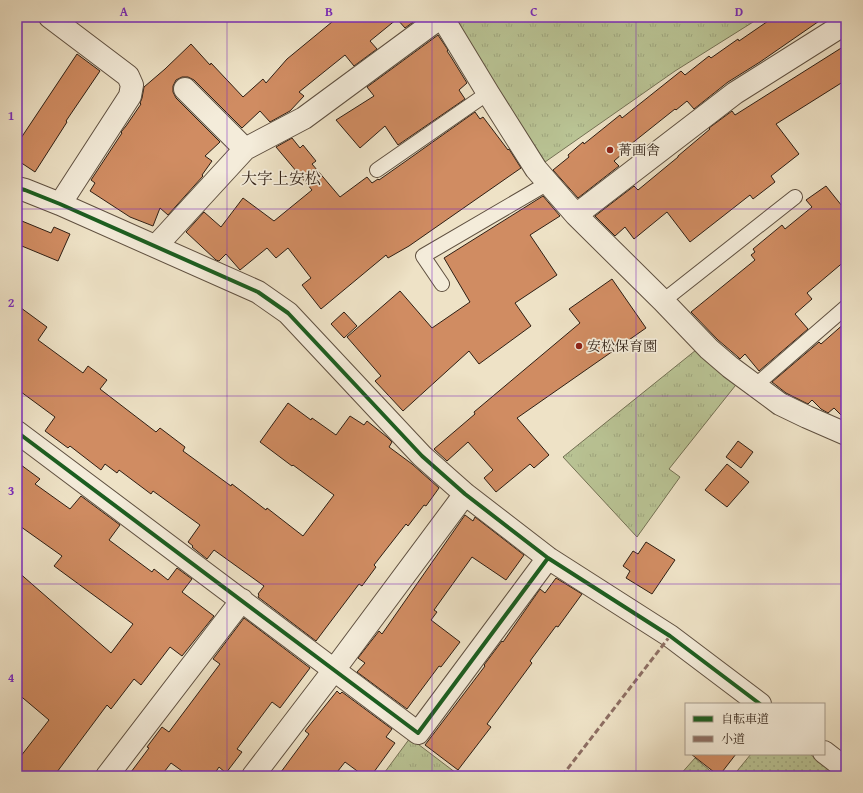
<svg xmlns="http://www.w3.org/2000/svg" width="863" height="793" font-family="'Gentium Book Plus','Noto Serif JP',serif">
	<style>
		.grass { fill: url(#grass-tufts); stroke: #747154 }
		.garden { fill: url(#garden-dots); stroke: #747154 }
		.building { fill: #d08c62; stroke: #2f1f14 }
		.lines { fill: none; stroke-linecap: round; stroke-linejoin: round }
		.lane-casing { stroke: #5f5040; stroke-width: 16 }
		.street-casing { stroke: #5f5040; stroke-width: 24 }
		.lane { stroke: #f4ecda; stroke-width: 14 }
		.street { stroke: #f4ecda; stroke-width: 22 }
		.quiet { stroke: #8d6e63; stroke-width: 3; stroke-dasharray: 6 3; stroke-linecap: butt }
		.cycleway-casing { stroke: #f4ecda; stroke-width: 6 }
		.cycleway { stroke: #1b5e20; stroke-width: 4 }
		.grid { fill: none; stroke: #7b2cbf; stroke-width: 1; stroke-opacity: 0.55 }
		.poi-dot { fill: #8f2418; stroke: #f4ecda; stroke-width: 1.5 }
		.labels { text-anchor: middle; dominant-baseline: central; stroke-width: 3.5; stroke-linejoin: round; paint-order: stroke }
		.poi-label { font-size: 14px; fill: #2f1f14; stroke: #f4ecda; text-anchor: start }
		.quarter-label { font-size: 16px; fill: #2f1f14; stroke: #f4ecda }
		.neatline { fill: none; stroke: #7b2cbf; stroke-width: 1.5 }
		.grid-label { font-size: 13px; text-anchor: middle; font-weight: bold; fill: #7b2cbf }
	</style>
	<defs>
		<pattern id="grass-tufts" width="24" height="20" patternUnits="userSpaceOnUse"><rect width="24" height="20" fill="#b9c394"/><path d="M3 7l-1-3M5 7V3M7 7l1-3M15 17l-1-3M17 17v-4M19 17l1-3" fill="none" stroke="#9fa77f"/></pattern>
		<pattern id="garden-dots" width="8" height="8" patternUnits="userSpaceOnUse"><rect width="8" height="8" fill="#b9c394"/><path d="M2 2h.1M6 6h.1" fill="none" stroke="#9fa77f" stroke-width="1.8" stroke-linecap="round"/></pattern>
	</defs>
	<rect width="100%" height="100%" fill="#eee2c6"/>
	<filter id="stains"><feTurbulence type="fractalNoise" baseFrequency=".005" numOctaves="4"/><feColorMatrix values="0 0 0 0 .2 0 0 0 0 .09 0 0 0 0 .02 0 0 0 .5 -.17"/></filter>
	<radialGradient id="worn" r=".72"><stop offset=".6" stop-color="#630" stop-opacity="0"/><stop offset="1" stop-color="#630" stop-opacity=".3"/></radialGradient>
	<path class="grass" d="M452 17H761L675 71 545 162Z
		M696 350 739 381 669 469 680 477 637 537 563 457Z
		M410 738 460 776H382Z"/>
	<path class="garden" d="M751 754H810L836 775 733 776Z
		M695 758 716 776H679Z"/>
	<path class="building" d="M338 17H420L405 28 397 19 370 41 377 49 354 66 345 55 299 92 304 96 290 111 270 122 260 111 242 128 194 80 188 77H182L176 80 173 86V92L176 98 220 142 205 156 212 161 202 175 203 176 168 215 160 208 153 226 130 217 90 191 95 183 91 180 122 133 121 132 126 126 141 104 140 103 142 98 144 87 165 69 191 44 210 65 211 63 243 97 263 79 266 83 287 59Z
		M774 17H825L760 62 728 82 694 109 687 101 676 110 675 109 621 152 622 154 614 161 619 166 578 198 553 170 569 157 568 155 583 142 584 144 620 115 622 118 681 71 685 75 709 56 711 58 738 39 739 41Z
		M438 35 448 50 447 51 451 57 467 83 459 90 465 99 398 145 385 126 360 148 336 120 374 96 367 87Z
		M846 45V80L776 124 799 154 771 176 775 182 753 199 750 195 690 242 667 212 634 239 625 227 615 236 595 216 634 186 638 190 678 157V156L710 129 709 128 732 111 735 115Z
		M77 54 100 71 66 121 67 122 35 172 17 160V144Z
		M475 112 480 119 483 117 508 150 509 149 521 168 409 246 388 258 386 255 321 309 302 285 311 278 288 248 276 258 267 248 240 270 226 254 219 261 216 260 186 232 204 212 221 227 243 198 274 221 312 190 276 147 292 138 300 148 303 145 316 161 312 164 340 197 367 177 372 183 378 179 379 180 406 161Z
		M826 186 846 211V260L807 293 812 299 795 314 808 329 759 371 745 354 740 359 738 357 718 340 691 312 755 260 751 255 755 252 753 249 782 225 785 229 812 207 806 200Z
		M543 196 560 216 530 235 557 275 515 303 531 326 479 364 469 351 403 411 375 381 381 376 347 337 400 291 432 328 470 302 444 258Z
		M17 219 51 233 54 227 70 234 58 261 17 244Z
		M612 279 646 328 517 418 549 455 534 468 530 464 496 492 484 478 493 470 468 442 447 461 434 449 475 414 474 412 580 323 569 309Z
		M17 305 47 327 38 340 83 373 88 366 107 380 100 389 156 432 160 428 185 447 183 451 231 486 232 484 266 510 267 508 303 536 334 495 293 465 292 466 260 442 288 403 311 420 312 418 336 435 350 416 364 425 367 421 387 437 392 442 389 447 412 464 439 488 426 506 424 505 408 526 406 524 374 565 376 567 362 586 359 584 316 641 258 597 259 595 258 594 264 586 214 550 207 559 192 547 193 546 188 542 200 525 153 491 151 494 119 470 117 473 105 464 101 470 70 446 68 448 45 431 55 417 17 389Z
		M344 312 357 326 344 338 331 324Z
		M846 322V420L834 408 828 413 821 409 812 400 808 404 786 393 772 382 819 342 821 344Z
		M738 441 753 452 741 468 726 457Z
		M17 462 40 479 35 484 70 509 81 496 120 525 109 540 152 572 154 569 168 580 177 568 192 579 182 592 214 616 182 656 170 647 141 685 134 679 111 709 107 705 54 776H23L17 771V761L49 720 17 693V571L111 653 133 624 54 566 62 556 17 524Z
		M727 464 749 482 727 507 705 490Z
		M465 515 473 521 475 517 524 555 506 580 472 557 434 610 437 612 431 620 460 642 441 667 439 666 407 709 357 672 365 663 358 658 379 631 382 634Z
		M646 542 675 560 652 594 626 578 630 571 623 566 633 551 638 554Z
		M556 578 582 594 558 627 556 626 530 661 532 663 487 724 491 727 458 770 425 745 485 666 484 665 502 641 503 642 540 589 545 593Z
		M244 618 310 668 280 708 272 702 237 749 242 752 226 773 219 767 213 776H189L171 763 161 776H128L149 748 147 747 162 727 169 732 220 664 213 659Z
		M337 691 340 694 342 692 392 729 386 737 395 743 371 776H364L345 762 334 776H278L309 734 305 731Z
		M691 754H736L719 776Z"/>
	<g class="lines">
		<g class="lane-casing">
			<path id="lane" d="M377 170 488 93
				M442 284 423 256 548 183
				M663 301 795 197
				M756 385 846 307"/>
		</g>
		<g class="street-casing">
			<path id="street" d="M50 17 128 76 132 85 130 96 60 204
				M442 17 488 93 536 169 576 215 663 301 709 349 730 367 780 404 807 417 846 434
				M185 89 245 149
				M17 188 25 190 60 204 258 292 288 313 422 456 465 494 548 558 670 636 760 704
				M576 215 735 93 846 23
				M156 246 245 149 304 118 441 17
				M17 432 418 733 548 558
				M824 752 846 769
				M107 776 242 600
				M253 776 334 670 465 494"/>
		</g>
		<use href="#lane" class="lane"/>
		<use href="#street" class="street"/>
		<path class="quiet" d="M562 776 670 636"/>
		<g class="cycleway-casing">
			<path id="cycleway" d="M17 188 25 190 60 204 258 292 288 313 422 456 465 494 548 558 670 636 760 704
				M17 432 418 733 548 558"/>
		</g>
		<use href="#cycleway" class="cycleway"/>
	</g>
	<path class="grid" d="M227 17V776M432 17V776M636 17V776M17 209H846M17 396H846M17 584H846"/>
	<g class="poi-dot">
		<circle cx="610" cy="150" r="4"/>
		<circle cx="579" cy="346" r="4"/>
	</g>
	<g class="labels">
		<g class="poi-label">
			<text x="618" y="150">菁画舎</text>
			<text x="587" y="346">安松保育園</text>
		</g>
		<g class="quarter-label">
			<text x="281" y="178">大字上安松</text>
		</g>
	</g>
	<rect width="863" height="793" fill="none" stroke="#eee2c6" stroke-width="44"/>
	<rect x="685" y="703" width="140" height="52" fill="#f4ecda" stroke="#a59a8b"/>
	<rect x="693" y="716" width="20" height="6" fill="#1b5e20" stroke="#a59a8b"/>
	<text x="721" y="723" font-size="12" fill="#2f1f14">自転車道</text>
	<rect x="693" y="736" width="20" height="6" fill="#8d6e63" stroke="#a59a8b"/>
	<text x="721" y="743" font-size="12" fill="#2f1f14">小道</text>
	<rect x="22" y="22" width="819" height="749" class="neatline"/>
	<g class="grid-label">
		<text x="124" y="16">A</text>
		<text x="329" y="16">B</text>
		<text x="534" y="16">C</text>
		<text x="739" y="16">D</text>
		<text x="11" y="120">1</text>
		<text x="11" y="307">2</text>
		<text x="11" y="495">3</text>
		<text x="11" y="682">4</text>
	</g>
	<rect width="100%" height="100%" filter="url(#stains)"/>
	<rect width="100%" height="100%" fill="url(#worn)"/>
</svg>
